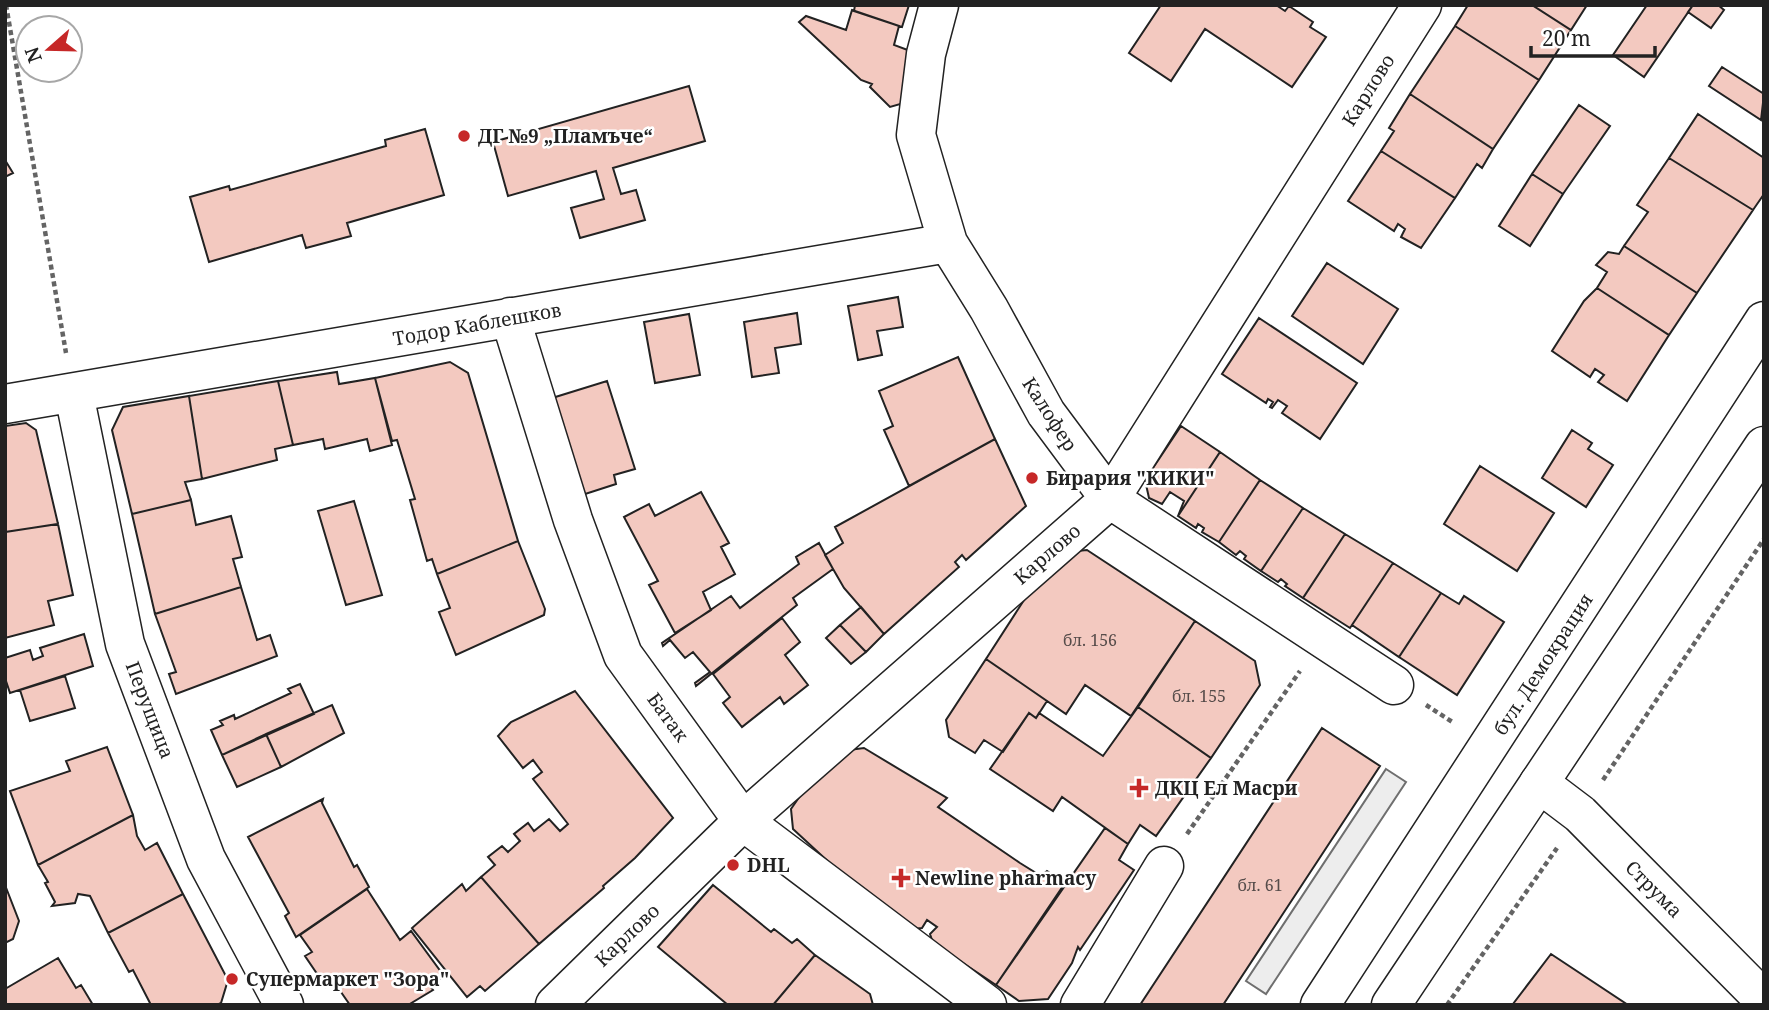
<svg xmlns="http://www.w3.org/2000/svg" width="1769" height="1010" font-family="'Noto Serif',serif">
	<style>
		.parking { fill: #ededed; stroke: #6f6f6f; stroke-width: 2 }
		.building { fill: #f3c9c0; stroke: #222; stroke-width: 2 }
		.lines { fill: none; stroke-linecap: round; stroke-linejoin: round }
		.minor-casing { stroke: #222; stroke-width: 41 }
		.major-casing { stroke: #222; stroke-width: 41 }
		.path { stroke: #646464; stroke-width: 4.5; stroke-dasharray: 5 3.5; stroke-linecap: butt }
		.minor { stroke: #fff; stroke-width: 38 }
		.major { stroke: #fff; stroke-width: 38 }
		.poi-dot { fill: #c62828; stroke: #fff; stroke-width: 2.5 }
		.labels { text-anchor: middle; dominant-baseline: central; stroke-width: 5; stroke-linejoin: round; paint-order: stroke }
		.number-label { font-size: 16px; fill: #564c4a }
		.street-label { font-size: 19px; fill: #222; stroke: #fff }
		.poi-label { font-size: 19px; font-weight: bold; fill: #222; stroke: #fff; text-anchor: start }
	</style>
	<rect width="100%" height="100%" fill="#fff"/>
	<path class="parking" d="M1386 769 1406 782 1266 994 1246 981Z"/>
	<path class="building" d="M855 5H909L902 27 854 11Z
		M1161 5H1276L1285 11 1289 6 1313 22 1310 27 1326 37 1292 87 1205 29 1171 81 1129 53Z
		M1468 5H1532L1571 30 1539 80 1455 26Z
		M1532 5H1587L1571 30Z
		M1647 5H1693L1644 77 1613 55Z
		M1693 5H1718L1724 10 1711 28 1688 12Z
		M852 10 899 26 894 45 913 52 911 101 890 107 870 87 872 84 861 80 799 22 806 16 846 30Z
		M1455 26 1539 80 1493 149 1410 94Z
		M1722 67 1764 94 1761 120 1709 86Z
		M689 86 705 141 613 168 621 194 636 190 645 220 580 238 571 208 604 199 596 171 508 196 493 142Z
		M1410 94 1493 149 1482 168 1477 164 1455 198 1381 151 1394 131 1389 128Z
		M1579 105 1610 126 1563 194 1532 174Z
		M1698 114 1764 158V194L1753 210 1669 158Z
		M425 129 444 195 347 223 351 236 306 248 302 235 209 262 190 197 229 186 230 190 386 146 385 140Z
		M1381 151 1455 198 1421 248 1401 237 1405 229 1398 224 1394 231 1348 201Z
		M1669 158 1753 210 1697 293 1624 246 1648 212 1637 205Z
		M5 160 13 173 5 177Z
		M1532 174 1563 194 1530 246 1499 226Z
		M1624 246 1697 293 1669 335 1597 288 1607 272 1596 265 1608 252 1619 254Z
		M1327 263 1398 309 1363 364 1292 316Z
		M1597 288 1669 335 1627 401 1598 382 1604 375 1595 369 1590 377 1552 351 1584 301Z
		M898 297 903 327 877 331 882 355 858 360 848 306Z
		M797 313 801 344 775 348 779 373 752 377 744 322Z
		M689 314 700 375 655 383 644 322Z
		M1259 318 1357 383 1320 439 1282 413 1287 406 1278 400 1272 408 1270 407 1273 402 1268 399 1266 403 1222 374Z
		M958 357 995 439 909 486 884 430 893 426 879 391Z
		M450 362 468 373 518 541 437 574 432 559 427 561 410 500 415 499 397 440 392 441 375 378Z
		M337 372 339 384 375 378 392 445 370 451 367 439 325 449 323 439 293 445 278 381Z
		M278 381 293 445 275 449 277 460 202 479 189 396Z
		M607 381 635 469 614 475 616 484 579 496 549 399Z
		M189 396 202 479 185 482 191 500 132 514 112 430 123 407Z
		M26 423 36 430 58 524 5 532V426Z
		M1181 426 1220 452 1178 516 1184 501 1170 492 1162 504 1149 498 1145 480Z
		M1572 430 1592 443 1588 449 1613 465 1586 507 1542 478Z
		M995 439 1026 506 966 560 962 555 955 562 959 567 884 634 844 588 825 555 843 543 835 527Z
		M1220 452 1260 480 1219 542 1202 532 1204 528 1198 524 1196 528 1178 516Z
		M1480 466 1554 513 1517 571 1444 524Z
		M1260 480 1303 508 1261 571 1244 559 1246 556 1240 551 1236 555 1219 542Z
		M701 492 729 543 721 547 735 574 703 592 711 610 675 633 649 585 658 581 624 517 649 504 655 516Z
		M191 500 196 525 231 516 242 557 233 559 241 587 155 614 132 514Z
		M354 501 382 595 346 605 318 511Z
		M1303 508 1345 534 1303 598 1285 586 1287 584 1281 579 1278 582 1261 571Z
		M58 524 73 595 48 601 54 625 5 638V532Z
		M1345 534 1393 563 1350 628 1303 598Z
		M518 541 545 609 544 615 456 655 439 612 450 608 437 574Z
		M819 543 833 569 793 598 797 605 696 686 695 683 710 672 693 652 685 658 670 640 663 646 662 643 731 596 740 608 799 564 796 557Z
		M1087 550 1195 621 1131 716 1085 685 1066 714 986 659 1037 580 1067 552Z
		M1393 563 1441 593 1399 657 1352 625Z
		M241 587 257 640 270 635 277 656 176 694 169 674 176 672 155 614Z
		M1441 593 1459 604 1464 596 1504 622 1457 695 1399 657Z
		M861 607 884 634 866 652 840 625Z
		M782 618 800 642 785 655 808 685 784 704 780 697 742 727 723 703 730 697 713 674Z
		M1195 621 1255 661 1260 685 1211 758 1138 707Z
		M840 625 866 652 851 664 826 638Z
		M84 634 93 666 10 693 5 678V658L30 650 33 660 43 656 40 648Z
		M986 659 1047 701 1036 718 1029 713 1003 752 984 740 975 753 949 737 946 720Z
		M65 676 75 708 30 721 20 690Z
		M300 684 314 714 222 755 211 730 223 725 220 721 234 715 235 719 291 693 288 689Z
		M575 691 673 818 635 858 603 886 604 888 539 944 481 877 495 865 488 857 502 846 508 852 520 841 514 834 528 823 534 831 549 819 560 831 568 824 533 779 542 772 533 760 523 768 498 736 511 722Z
		M332 705 344 733 281 767 266 734Z
		M1138 707 1211 758 1156 836 1140 825 1128 844 1062 797 1053 811 990 769 1029 713 1036 718 1039 713 1103 756Z
		M1322 728 1380 766 1223 1005H1140Z
		M266 734 281 767 237 787 222 755Z
		M107 747 133 815 38 865 10 791 70 771 66 761Z
		M864 748 947 798 938 807 1020 863 1041 876 1047 871 1065 883 996 985 933 943 930 934 937 927 927 920 922 928 913 929 873 903 793 829 791 809 809 783 849 750Z
		M323 799 322 803 354 867 357 865 369 887 296 937 285 916 289 913 248 837Z
		M133 815 137 836 145 850 157 843 183 894 108 933 90 896 78 894 75 903 52 906 55 902 45 883 48 882 38 865Z
		M1105 828 1128 844 1119 860 1134 870 1080 950 1078 947 1072 963 1048 999 1019 1001 996 985Z
		M481 877 539 944 485 991 480 986 467 997 412 928 462 884 466 891Z
		M5 885 19 921 13 939 5 943Z
		M713 885 771 932 774 929 792 943 797 939 815 955 773 1005H728L658 947Z
		M367 889 400 940 411 931 444 976 430 986 433 990 408 1005H350L334 982 326 987 305 956 312 952 300 935Z
		M183 894 228 980 221 1003 217 1005H151L133 970 129 972 108 933Z
		M1551 954 1628 1005 1513 1004Z
		M815 955 870 994 873 1005H773Z
		M58 958 76 988 81 985 93 1005H5V989Z"/>
	<g class="lines">
		<g class="minor-casing">
			<path id="minor" d="M939 5 926 54 916 135 948 243 989 309 1046 413 1110 499 1394 685
				M510 317 573 520 623 655 743 821 987 1005
				M74 394 125 644 206 859 284 1005
				M5 404 948 243
				M1539 783 1580 814 1764 1000
				M555 1005 743 821 1110 499 1422 5
				M1080 1005 1164 866"/>
		</g>
		<g class="major-casing">
			<path id="major" d="M1320 1005 1764 321
				M1391 1005 1764 446"/>
		</g>
		<path class="path" d="M6 5 66 353
			M1426 705 1454 723
			M1603 780 1764 539
			M1187 834 1300 671
			M1447 1005 1557 848"/>
		<use href="#minor" class="minor"/>
		<use href="#major" class="major"/>
	</g>
	<g class="poi-dot">
		<circle cx="464" cy="136" r="7"/>
		<circle cx="1032" cy="478" r="7"/>
		<path d="M1135.5 777.5h7v7h7v7h-7v7h-7v-7h-7v-7h7z"/>
		<circle cx="733" cy="865" r="7"/>
		<path d="M897.5 867.5h7v7h7v7h-7v7h-7v-7h-7v-7h7z"/>
		<circle cx="232" cy="979" r="7"/>
	</g>
	<g class="labels">
		<g class="number-label">
			<text x="1090" y="640">бл. 156</text>
			<text x="1199" y="696">бл. 155</text>
			<text x="1260" y="885">бл. 61</text>
		</g>
		<g class="street-label">
			<text transform="translate(1368 90) rotate(-58)">Карлово</text>
			<text transform="translate(477 324) rotate(-10)">Тодор Каблешков</text>
			<text transform="translate(1050 414) rotate(57)">Калофер</text>
			<text transform="translate(1047 554) rotate(-41)">Карлово</text>
			<text transform="translate(1543 664) rotate(-57)">бул. Демокрация</text>
			<text transform="translate(150 710) rotate(69)">Перущица</text>
			<text transform="translate(668 717) rotate(54)">Батак</text>
			<text transform="translate(1654 889) rotate(45)">Струма</text>
			<text transform="translate(627 935) rotate(-44)">Карлово</text>
		</g>
		<g class="poi-label">
			<text x="478" y="136">ДГ №9 „Пламъче“</text>
			<text x="1046" y="478">Бирария "КИКИ"</text>
			<text x="1155" y="788">ДКЦ Ел Масри</text>
			<text x="747" y="865">DHL</text>
			<text x="915" y="878">Newline pharmacy</text>
			<text x="246" y="979">Супермаркет "Зора"</text>
		</g>
	</g>
	<rect width="1769" height="1010" fill="none" stroke="#222222" stroke-width="14"/>
	<g transform="translate(49 49) rotate(250)"><circle r="33" fill="#ffffff" stroke="#a7a7a7" stroke-width="2"/>
	<path d="M0-5L12 26L0 18L-12 26Z" fill="#c62828"/>
	<text y="-10" font-size="19" font-weight="bold" text-anchor="middle" fill="#222222">N</text>
	</g>
	<path d="M1531 46v10h124v-10" fill="none" stroke="#222222" stroke-width="3.5"/>
	<text x="1542" y="46" font-size="21" fill="#222222" stroke="#ffffff" stroke-width="5" paint-order="stroke">20 m</text>
</svg>
